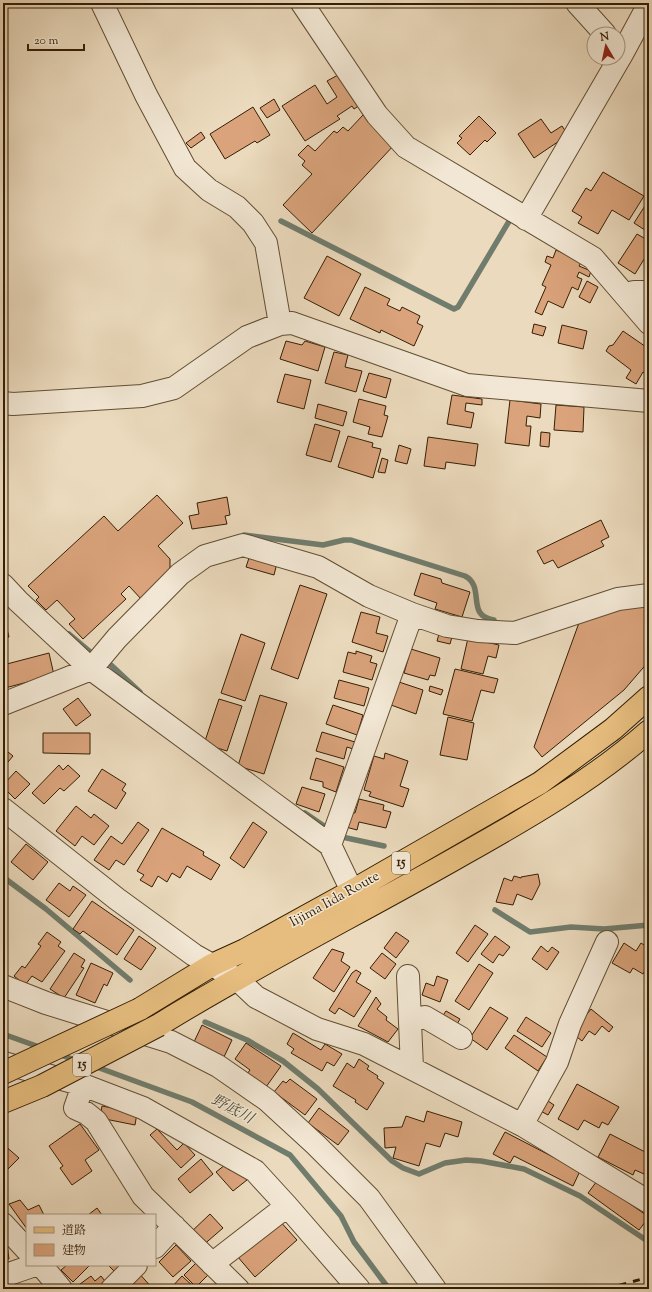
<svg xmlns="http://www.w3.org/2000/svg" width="652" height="1292" font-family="'Sorts Mill Goudy','Noto Serif JP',serif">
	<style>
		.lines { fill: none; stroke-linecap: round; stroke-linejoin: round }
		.stream { stroke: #707c6c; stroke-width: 5.5 }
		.building { fill: #daa37b; stroke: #351f04 }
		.minor-casing { stroke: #624e32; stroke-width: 24 }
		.major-casing { stroke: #351f04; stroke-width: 24 }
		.minor { stroke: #f2e7d4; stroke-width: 22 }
		.major { stroke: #e6bd7e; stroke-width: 22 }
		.rail { stroke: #351f04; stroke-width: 3; stroke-dasharray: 7 7; stroke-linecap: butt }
		.major-bridge-casing { stroke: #351f04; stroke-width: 24; stroke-linecap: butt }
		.major-bridge { stroke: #e6bd7e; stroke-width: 22 }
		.labels { text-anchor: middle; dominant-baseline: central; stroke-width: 3; stroke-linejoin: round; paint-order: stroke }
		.shield { fill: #f2e7d4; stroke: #6e5b42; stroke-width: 1 }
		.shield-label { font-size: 13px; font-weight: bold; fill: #351f04 }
		.street-label { font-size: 14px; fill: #351f04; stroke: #f2e7d4 }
		.water-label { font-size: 15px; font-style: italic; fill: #534e38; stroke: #f2e7d4 }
	</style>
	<rect width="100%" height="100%" fill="#ebdabd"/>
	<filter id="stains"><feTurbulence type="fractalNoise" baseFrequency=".005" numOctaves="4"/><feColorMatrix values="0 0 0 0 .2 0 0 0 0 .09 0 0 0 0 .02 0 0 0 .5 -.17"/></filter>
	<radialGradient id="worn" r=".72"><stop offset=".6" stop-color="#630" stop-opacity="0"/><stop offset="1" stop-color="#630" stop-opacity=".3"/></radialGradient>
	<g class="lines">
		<path class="stream" d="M281 221 454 309 458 307 511 218
			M244 535 323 545 344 540H351L465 576C486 587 465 616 494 620
			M69 634 94 655
			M111 665 140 692
			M305 813 324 826
			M342 837 384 846
			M3 877 46 909 130 980
			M495 910 530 932 571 927 604 929 649 925
			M205 1022 247 1040 283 1061 318 1089 392 1161 403 1168 419 1174 445 1163 466 1160 481 1161 524 1169 580 1196 649 1242
			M3 1034 42 1048
			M58 1054 78 1061
			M94 1066 192 1102 290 1155 341 1216 354 1242 389 1289"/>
	</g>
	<path class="building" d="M338 75 363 103 354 109 352 106 337 116 340 119 305 141 282 106 315 85 327 104 337 97 327 81Z
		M274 99 280 110 267 118 260 108Z
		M253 107 270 135 257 143 255 141 225 159 210 134Z
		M363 115 395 144 312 233 283 205 312 174 302 165 305 161 298 155 308 145 315 151 334 131 337 133 343 127 348 131Z
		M479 116 496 133 487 142 485 140 470 155 457 143 462 138 459 136Z
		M541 119 551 133 562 126 568 135 534 158 518 134Z
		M201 132 205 138 191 148 186 143Z
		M603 172 644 196 629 220 612 210 598 234 578 223 582 217 572 211 586 188 591 191Z
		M648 201 649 202 648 232 634 223Z
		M637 234 649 241V258L646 256 635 274 618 263Z
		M556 250 582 261 579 266 591 271 589 277 579 272 577 277 582 279 578 290 572 287 563 308 548 301 542 315 535 312 546 287 542 285 551 265 545 262 547 256 553 258Z
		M327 256 361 274 339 316 304 298Z
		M587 281 598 287 590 303 579 297Z
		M365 287 390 299 387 305 400 311 402 307 420 316 417 323 423 326 414 346 381 330 380 333 350 319Z
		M534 324 546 327 543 336 532 333Z
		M562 325 587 331 583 349 558 343Z
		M623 331 649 349V374L648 376 643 372 636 384 626 378 631 370 606 351 609 346 613 345Z
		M286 341 302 345 305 341 325 347 318 371 280 359Z
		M334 352 348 355 345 367 362 371 356 392 325 383Z
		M369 373 391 379 386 398 363 391Z
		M285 374 311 380 304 409 277 402Z
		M452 395 482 399V405L466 403 465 411 474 413 471 428 447 424Z
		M359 399 386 406 384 415 388 416 382 437 368 434 370 427 353 422Z
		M510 400 541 404 540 418 527 416 526 426H531L529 446 505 443Z
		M318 404 347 412 343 426 315 418Z
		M556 405 584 407 583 432 554 430Z
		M315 424 340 431 331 462 306 455Z
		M541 432 550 433 549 447 540 446Z
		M348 436 373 443 372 447 381 449 373 478 338 467Z
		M428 437 478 444 475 466 446 462 445 469 424 466Z
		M399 445 411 449 407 464 395 461Z
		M382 458 388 460 385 473 378 472Z
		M157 495 183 523 158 546 170 559V577L143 601 129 586 121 594 126 599 83 639 69 624 75 619 57 600 46 610 36 600 39 597 28 586 104 516 118 531Z
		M227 497 230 515 225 516 227 524 192 529 189 516 199 514 197 503Z
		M601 520 609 537 601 541 604 546 558 568 553 560 544 564 537 551Z
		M250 555 277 563 274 575 246 567Z
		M421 573 441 579 442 583 470 592 462 617 435 609 437 603 414 595Z
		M300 585 327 594 298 679 271 669Z
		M649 606V661L624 690 542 757 534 747 580 620 631 607Z
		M361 612 380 617 376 633 388 636 383 652 352 642Z
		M5 621 9 637 3 638V622Z
		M241 634 265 643 245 701 221 693Z
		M439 634 452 637 450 644 437 641Z
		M468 638 499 645 496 658 488 656 483 674 461 669Z
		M411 649 440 658 435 676 430 675 428 680 404 673Z
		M356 651 372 656 370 662 377 664 372 680 343 672 348 652 356 654Z
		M49 653 54 675 5 688 3 665Z
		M455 669 498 679 494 693 481 690 472 721 443 714Z
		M339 680 369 688 364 706 334 698Z
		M399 682 423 690 416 714 391 705Z
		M430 686 443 690 441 695 429 691Z
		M260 695 287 703 264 774 238 766Z
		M78 698 91 715 76 726 63 709Z
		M219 699 242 706 227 751 204 744Z
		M333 705 363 715 357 735 326 724Z
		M448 717 474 723 467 760 440 755Z
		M322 732 355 742 353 749 347 747 344 759 316 751Z
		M43 733H90V754L43 753Z
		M3 748 13 756 3 768Z
		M385 753 408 761 400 786 409 789 403 807 369 796 371 792 364 790 374 756 384 759Z
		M316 758 344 767 336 792 323 787V782L310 779Z
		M59 765 63 770 68 765 80 776 64 791 60 788 44 804 32 793Z
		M102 769 126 784 122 790 126 793 116 809 88 791Z
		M16 771 30 784 15 799 3 787V785Z
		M302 787 325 794 319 812 296 804Z
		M359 799 384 805 383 810 391 812 386 828 359 822 357 830 346 827 350 812 355 813Z
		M76 806 91 818 94 814 109 826 94 845 82 836 75 846 56 831Z
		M138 822 149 830 124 865 116 860 109 870 94 860 111 836 122 844Z
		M253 822 267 832 244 868 230 858Z
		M162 828 204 852 203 855 220 865 211 880 187 866 180 878 172 873 167 882 158 876 152 887 140 880 144 875 137 871Z
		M26 844 48 862 33 880 11 862Z
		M538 874 540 884 532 900 517 894 513 905 496 902 504 878 512 881 514 876 521 878V877Z
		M59 883 70 891 73 886 86 895 69 917 46 900Z
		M92 901 134 930 117 955 83 931 80 934 73 929Z
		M475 925 488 934 468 962 456 953Z
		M47 932 61 942 58 946 65 951 42 982 32 976 25 985 14 976 22 966 25 968 41 946 38 944Z
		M396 932 409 941 396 958 384 948Z
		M139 936 156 948 141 970 124 959Z
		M495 936 510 947 503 956 499 954 493 963 481 954Z
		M624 943 636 951 641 943 649 948 646 956 649 958V964L643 974 633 968 630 973 612 963Z
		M541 946 548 952 552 947 559 952 547 970 532 959Z
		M332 949 344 953 341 961 350 967 334 992 313 978Z
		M74 953 85 960 81 967 84 968 64 998 50 989Z
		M382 953 396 964 385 979 370 968Z
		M91 963 113 973 107 986 104 984 95 1003 76 995Z
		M479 964 493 973 469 1010 455 1001Z
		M356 970 361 973 356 982 371 991 354 1017 339 1008 335 1014 329 1010 352 973Z
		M437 976 448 980 440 1002 422 995 426 983 434 986Z
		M376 997 381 1004 377 1009 387 1017 386 1020 398 1029 388 1042 358 1026Z
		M490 1007 508 1018 487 1050 470 1038Z
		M591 1009 613 1027 609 1032 602 1026 595 1035 589 1031 582 1041 572 1033Z
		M446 1011 460 1019 454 1029 440 1020Z
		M526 1017 551 1033 542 1047 517 1031Z
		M202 1025 232 1040 223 1059 193 1044Z
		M293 1033 321 1050 325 1044 342 1054 334 1066 327 1062 322 1071 291 1053 294 1049 287 1044Z
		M514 1035 547 1057 538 1071 505 1048Z
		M246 1043 281 1066 266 1087 247 1074 250 1070 235 1059Z
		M359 1059 369 1066 367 1069 378 1076 377 1078 384 1083 367 1110 355 1102 356 1100 333 1086 347 1063 354 1068Z
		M290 1079 317 1099 305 1115 274 1092 283 1081 286 1083Z
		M577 1084 619 1107 608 1125 602 1122 599 1128 584 1120 578 1130 558 1119Z
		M542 1097 554 1105 548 1115 535 1108Z
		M102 1106 137 1113 135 1125 100 1118Z
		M319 1108 349 1131 338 1145 308 1123Z
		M427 1111 462 1122 458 1137 445 1133 440 1147 426 1143 419 1166 393 1158 396 1147 385 1148 384 1128 402 1127 406 1116 424 1122Z
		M80 1124 99 1150 85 1160 92 1171 72 1185 60 1168 63 1166 49 1146Z
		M157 1129 177 1150 184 1143 195 1155 181 1168 150 1135Z
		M505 1132 580 1171 573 1186 514 1156 510 1163 493 1154Z
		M610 1134 649 1154V1165L644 1174 635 1170 633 1175 598 1157Z
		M3 1144 19 1158 8 1169 3 1165Z
		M201 1159 213 1174 190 1193 178 1179Z
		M225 1165 229 1170 235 1166 247 1180 233 1191 216 1172Z
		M597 1181 649 1217 639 1230 588 1193Z
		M20 1200 28 1210 39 1205 44 1215H27V1229L9 1204Z
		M97 1208 102 1215H88Z
		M210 1214 223 1228 201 1247 189 1234Z
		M278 1219 297 1240 255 1277 237 1256Z
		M7 1245 9 1259 3 1260V1246Z
		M176 1245 191 1261 173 1277 159 1262Z
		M196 1263 208 1275 196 1287 184 1275Z
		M67 1265H88L89 1266 73 1282 61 1270Z
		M108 1265H122L115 1272Z
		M137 1271 153 1289H119Z
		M91 1276 95 1281 101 1276 109 1286 104 1289H77L76 1287Z
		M182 1276 195 1288 170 1289Z"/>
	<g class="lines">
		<g class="minor-casing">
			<path id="minor" d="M102 3 146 95 185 168 209 190 237 207 253 223 266 243 280 324
				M302 3 377 115 406 147 593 258 649 323
				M577 3 605 34
				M526 219 622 54 649 4
				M625 295 634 292H649
				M3 403 13 404 142 396 174 388 247 337 280 324 292 323 467 385 649 401
				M3 585 18 601 91 669 330 845 352 891
				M3 704 91 669 117 638 180 574 205 556 243 545 318 567 369 596 412 614 447 626 478 631 515 633 618 599 649 595
				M3 809 117 899 194 955 237 979 256 997 317 1029 364 1044 524 1126 649 1202
				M330 845 412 614
				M408 976 412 1068
				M3 986 46 1003 171 1042 218 1066 267 1100 316 1145 369 1198 435 1289
				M410 1020 425 1017 461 1038
				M4 1063 83 1085 75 1108 86 1113 96 1121 143 1196 238 1289
				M83 1085 143 1108 255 1171 287 1206 359 1289
				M522 1125 557 1062 570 1024 607 942
				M3 1224 27 1250
				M155 1247 174 1226
				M212 1264 287 1206
				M41 1265 61 1289
				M3 1276 35 1265
				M112 1289 136 1265"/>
		</g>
		<g class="major-casing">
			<path id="major" d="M140 1009 212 965 245 950 352 891 540 783 613 729 649 697
				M159 1025C259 963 364 911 465 853 529 817 593 780 649 731"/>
		</g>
		<use href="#minor" class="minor"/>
		<use href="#major" class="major"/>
		<path class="rail" d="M606 1289 649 1277"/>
		<g class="major-bridge-casing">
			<path id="major-bridge" d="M3 1073 140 1009
				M3 1102 42 1086 159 1025"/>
		</g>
		<use href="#major-bridge" class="major-bridge"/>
	</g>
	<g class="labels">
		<g class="shield">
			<rect x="392" y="852" width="18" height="22" rx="3"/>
			<rect x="73" y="1054" width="18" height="22" rx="3"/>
		</g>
		<g class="shield-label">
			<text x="401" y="863">15</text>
			<text x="82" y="1065">15</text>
		</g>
		<g class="street-label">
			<text transform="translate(335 900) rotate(-29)">Iijima Iida Route</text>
		</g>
		<g class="water-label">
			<text transform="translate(232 1110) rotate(28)">野底川</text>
		</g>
	</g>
	<rect width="652" height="1292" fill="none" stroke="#ebdabd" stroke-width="16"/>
	<rect x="4" y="4" width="644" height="1284" fill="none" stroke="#351f04" stroke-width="2"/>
	<rect x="8" y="8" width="636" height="1276" fill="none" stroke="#351f04"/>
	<rect x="26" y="1214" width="130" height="52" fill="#f2e7d4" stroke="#a69781"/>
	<rect x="34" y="1227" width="20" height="6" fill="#e6bd7e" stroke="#a69781"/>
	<text x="62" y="1234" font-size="12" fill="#351f04">道路</text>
	<rect x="34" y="1244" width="20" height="12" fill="#daa37b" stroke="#a69781"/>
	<text x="62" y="1254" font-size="12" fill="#351f04">建物</text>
	<g transform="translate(606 46) rotate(351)"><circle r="19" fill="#f2e7d4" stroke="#a69781"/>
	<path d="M0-3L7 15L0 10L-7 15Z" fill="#8f2418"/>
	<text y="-6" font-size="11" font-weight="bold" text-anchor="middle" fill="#351f04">N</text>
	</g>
	<path d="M28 44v6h56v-6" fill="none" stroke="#351f04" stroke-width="2"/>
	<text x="34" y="44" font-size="12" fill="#351f04" stroke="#f2e7d4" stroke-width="3" paint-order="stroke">20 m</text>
	<rect width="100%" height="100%" filter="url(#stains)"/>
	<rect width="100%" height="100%" fill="url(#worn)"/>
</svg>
